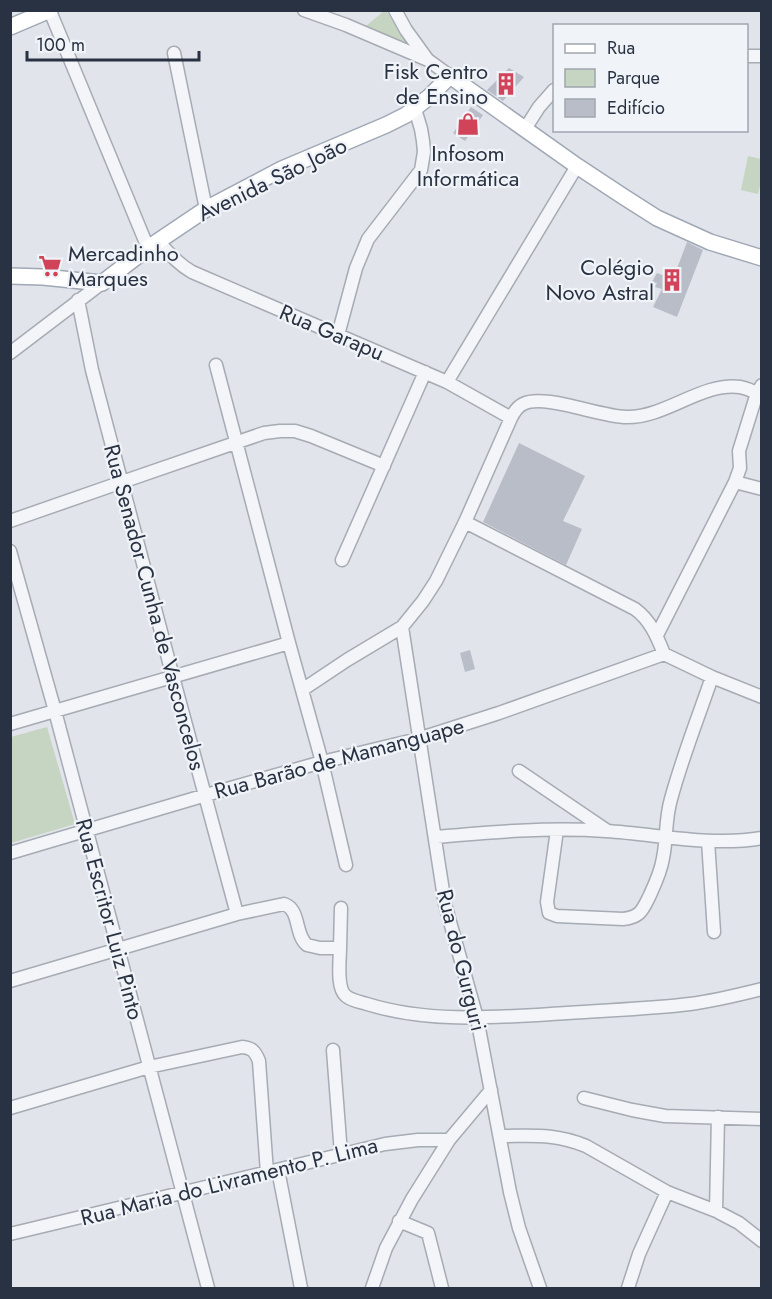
<svg xmlns="http://www.w3.org/2000/svg" width="772" height="1299" font-family="Jost,sans-serif">
	<style>
		.green { fill: #c6d4c2 }
		.building { fill: #b8bdc7 }
		.lines { fill: none; stroke-linecap: round; stroke-linejoin: round }
		.minor-casing { stroke: #a6abb4; stroke-width: 15 }
		.major-casing { stroke: #a0a8b6; stroke-width: 18 }
		.minor { stroke: #f3f5f8; stroke-width: 12 }
		.major { stroke: #fff; stroke-width: 15 }
		.labels { text-anchor: middle; dominant-baseline: central; stroke-width: 4.5; stroke-linejoin: round; paint-order: stroke }
		.poi-label { font-size: 22px; fill: #293242; stroke: #f0f3f7; text-anchor: end }
		.street-label { font-size: 22px; fill: #293242; stroke: #f0f3f7 }
	</style>
	<rect width="100%" height="100%" fill="#e1e4ea"/>
	<path class="green" d="M384 11H386L411 48 366 26Z
		M748 156 761 159V181L758 194 741 190Z
		M47 727 75 824 11 843V737Z"/>
	<path class="building" d="M509 68 524 77 503 101 487 90Z
		M471 107 483 115 465 141 453 133Z
		M687 242 703 250 677 317 653 307 662 289 655 287 657 283 652 282 657 273 673 279Z
		M519 443 585 476 563 521 582 529 566 565 483 522Z
		M470 650 475 669 465 672 460 653Z"/>
	<g class="lines">
		<g class="minor-casing">
			<path id="minor" d="M304 10 346 25 428 60 450 76
				M395 10 406 30 427 59
				M50 11 148 248
				M174 53 206 209
				M746 56H762
				M525 129 539 107 554 90
				M158 241C169 253 178 264 192 272L447 382 511 418
				M78 300 92 370 173 677 237 914
				M338 335 356 268 368 239 421 170 424 152 423 141 421 129 415 109
				M10 353 102 283
				M216 365 289 643 322 762 346 865
				M447 382 577 166
				M735 482 762 489
				M10 521 122 482 264 433 280 431H295L311 436 384 466
				M465 522 635 609C650 620 657 636 664 654L712 677 762 697
				M10 551 55 711 208 1288
				M342 560 425 372
				M402 627 445 904 477 1018 510 1192 519 1228 540 1288
				M657 635 735 482 740 468 739 451 757 393 762 385
				M302 690 347 660 402 627 423 601 436 581 465 522 511 418C514 412 517 407 523 404 544 393 600 417 626 417 666 418 701 382 740 387 746 388 752 391 757 393
				M10 724 289 643
				M519 771 606 830
				M557 830 547 902 549 913 557 916 623 919C640 917 642 911 649 897 655 884 661 872 663 858 667 839 665 819 671 799 682 758 698 718 712 677
				M436 837C492 832 549 827 606 831 657 834 710 847 762 838
				M708 841 714 932
				M10 853 206 795 322 762 418 739 499 713 664 654
				M340 948 341 908
				M10 981 237 914 284 904C301 910 294 934 307 945L320 948H340C340 960 336 988 346 996 352 1001 361 1002 367 1004 431 1024 501 1017 567 1013 608 1010 649 1009 690 1004 714 1001 738 995 762 989
				M333 1050 341 1154
				M584 1098 632 1110 665 1116 762 1119
				M10 1108 149 1067 242 1047C252 1048 255 1051 259 1061L267 1173
				M500 1136C532 1136 555 1133 586 1146L667 1192 716 1211 739 1223 762 1241
				M278 1170 301 1288
				M716 1211 718 1117
				M399 1221 428 1233 442 1288
				M10 1234 385 1144 418 1140H449
				M372 1288 386 1248 412 1199 449 1140 491 1090
				M628 1288 639 1254 667 1192"/>
		</g>
		<g class="major-casing">
			<path id="major" d="M10 27 50 10
				M10 276 43 277 102 283 148 248 206 209 282 169 386 125 406 115 429 97 450 76 577 166 624 197 657 218 710 242 762 258"/>
		</g>
		<use href="#minor" class="minor"/>
		<use href="#major" class="major"/>
	</g>
	<defs>
		<g id="building-bare" transform="scale(1.8)"><path d="M-4-6H4V6H1V3H-1V6H-4ZM-2.5-4.3h1.7v1.8h-1.7ZM.8-4.3h1.7v1.8H.8ZM-2.5-1h1.7V.8h-1.7ZM.8-1h1.7V.8H.8Z" fill="#d14359" stroke="#f0f3f7" stroke-width="2.5" paint-order="stroke"/></g>
		<g id="shop-bare" transform="scale(1.8)"><path d="M-5-2.5h2.3a2.7 3.5 0 0 1 5.4 0H5L5.5 6h-11ZM-1.5-2.5h3a1.5 2.3 0 0 0-3 0Z" fill="#d14359" stroke="#f0f3f7" stroke-width="2.5" paint-order="stroke"/></g>
		<g id="supermarket-bare" transform="scale(1.8)"><path d="M-6-5.5h2.5l.6 2H6L4.5 2H-2.5L-4.4-4H-6ZM-1.5 3.2a1.3 1.3 0 1 0 .1 0ZM3 3.2a1.3 1.3 0 1 0 .1 0Z" fill="#d14359" stroke="#f0f3f7" stroke-width="2.5" paint-order="stroke"/></g>
	</defs>
	<g fill-rule="evenodd">
		<use href="#building-bare" x="506" y="84"/>
		<use href="#shop-bare" x="468" y="124"/>
		<use href="#supermarket-bare" x="50" y="266"/>
		<use href="#building-bare" x="672" y="280"/>
	</g>
	<g class="labels">
		<g class="poi-label">
			<text x="488" y="71">Fisk Centro<tspan x="488" dy="25">de Ensino</tspan></text>
			<text x="468" y="153" text-anchor="middle">Infosom<tspan x="468" dy="25">Informática</tspan></text>
			<text x="68" y="253" text-anchor="start">Mercadinho<tspan x="68" dy="25">Marques</tspan></text>
			<text x="654" y="267">Colégio<tspan x="654" dy="25">Novo Astral</tspan></text>
		</g>
		<g class="street-label">
			<text transform="translate(272 179) rotate(-26)">Avenida São João</text>
			<text transform="translate(332 332) rotate(23)">Rua Garapu</text>
			<text transform="translate(155 607) rotate(75)">Rua Senador Cunha de Vasconcelos</text>
			<text transform="translate(339 758) rotate(-15)">Rua Barão de Mamanguape</text>
			<text transform="translate(110 919) rotate(75)">Rua Escritor Luiz Pinto</text>
			<text transform="translate(462 960) rotate(76)">Rua do Gurguri</text>
			<text transform="translate(229 1181) rotate(-14)">Rua Maria do Livramento P. Lima</text>
		</g>
	</g>
	<rect width="772" height="1299" fill="none" stroke="#293242" stroke-width="24"/>
	<rect x="553" y="24" width="195" height="108" fill="#f0f3f7" stroke="#a0a6af" stroke-width="1.5"/>
	<rect x="565" y="44" width="30" height="9" fill="#ffffff" stroke="#a0a6af" stroke-width="1.5"/>
	<text x="607" y="54" font-size="18" fill="#293242">Rua</text>
	<rect x="565" y="69" width="30" height="18" fill="#c6d4c2" stroke="#a0a6af" stroke-width="1.5"/>
	<text x="607" y="84" font-size="18" fill="#293242">Parque</text>
	<rect x="565" y="99" width="30" height="18" fill="#b8bdc7" stroke="#a0a6af" stroke-width="1.5"/>
	<text x="607" y="114" font-size="18" fill="#293242">Edifício</text>
	<path d="M27 51v9h172v-9" fill="none" stroke="#293242" stroke-width="3"/>
	<text x="36" y="51" font-size="18" fill="#293242" stroke="#f0f3f7" stroke-width="4.5" paint-order="stroke">100 m</text>
</svg>
